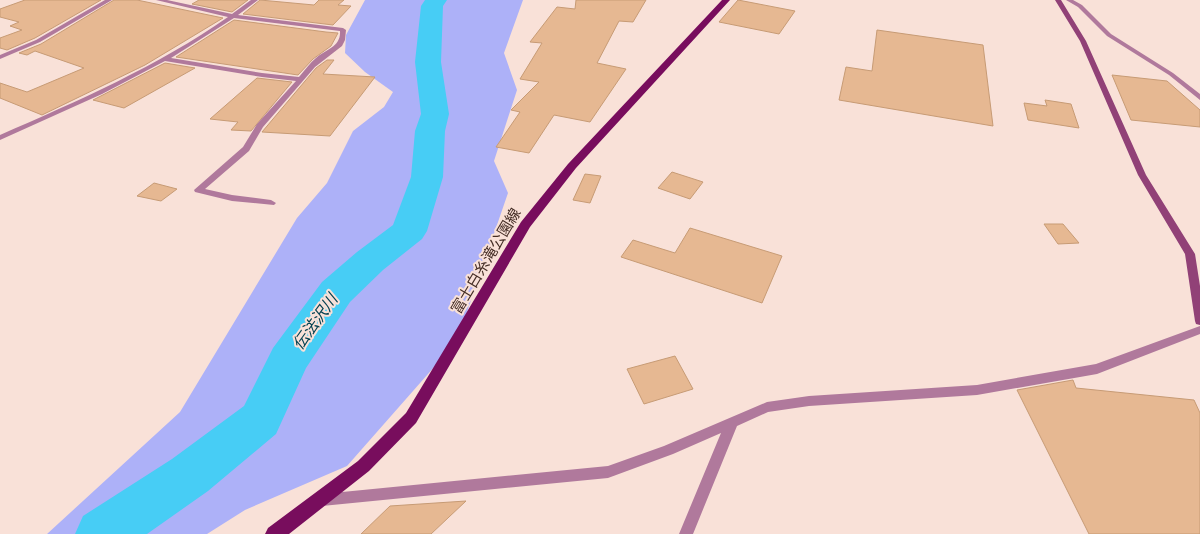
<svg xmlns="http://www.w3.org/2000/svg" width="1200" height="534" font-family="Raleway,'Noto Sans JP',sans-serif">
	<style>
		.forest { fill: #adb1f8 }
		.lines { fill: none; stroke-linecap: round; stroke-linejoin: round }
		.river { fill: #47cdf5; fill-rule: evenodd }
		.building { fill: #e6b892; stroke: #c79b75 }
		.street { fill: #b0799c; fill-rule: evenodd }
		.secondary { fill: #914177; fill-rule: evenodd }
		.primary { fill: #780d5d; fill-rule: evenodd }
		.labels { text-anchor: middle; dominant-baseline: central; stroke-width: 4; stroke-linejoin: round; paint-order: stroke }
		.street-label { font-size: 15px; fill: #442d25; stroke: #f9e1d8 }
		.water-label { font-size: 16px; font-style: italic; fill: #054252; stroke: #f9e1d8 }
	</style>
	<rect width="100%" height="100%" fill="#f9e1d8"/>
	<path class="forest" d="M365 0H523L504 53 517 90 494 161 508 193 457 341 347 466 245 510 207 534H47L180 412 297 218 327 183 353 131 384 107 393 92 365 72 345 53 346 35Z"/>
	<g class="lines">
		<path class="river" d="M425 0H447L443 6 441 62 449 114 445 131 443 177 427 231 422 239 383 270 350 302 306 368 276 434 208 491 147 534H75L83 516 172 459 244 406 273 348 322 282 357 252 393 225 411 177 415 131 421 114 415 62 421 6Z"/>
	</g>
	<path class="building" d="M25 0H101L35 38 7 50 0 48V38L22 30 10 26 19 22 0 17V9Z
		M114 0H137L223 18 145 65 42 115 0 98V83L27 92 84 68 35 51 27 55 19 53 41 44Z
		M199 0H248L232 12 192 4Z
		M260 0 314 5 319 0H344L338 5 351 6 333 25 243 14Z
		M576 0H646L633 22 619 21 597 63 626 69 590 122 554 115 529 153 496 147 520 112 511 110 539 82 520 79 542 43 530 42 557 7 575 9Z
		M738 0 795 11 779 34 719 22Z
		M234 20 326 32 338 33 331 46 313 59 298 75 176 57Z
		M877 30 983 45 993 126 839 100 846 67 872 71Z
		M327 60H334L323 74 375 77 330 136 262 132 316 68Z
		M165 63 195 68 124 108 93 100Z
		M1112 75 1167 81 1200 110V127L1131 120Z
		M257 78 292 82 251 131 231 130 238 122 210 119Z
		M1045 100 1071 104 1079 128 1028 120 1024 103 1047 106Z
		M672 172 703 182 690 199 658 188Z
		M585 174 601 176 590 203 573 200Z
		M154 183 177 189 161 201 137 196Z
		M1044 224H1063L1079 243 1058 244Z
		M690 228 782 256 762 303 621 257 633 240 675 253Z
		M675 356 693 389 644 404 627 369Z
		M1073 380 1076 388 1194 400 1200 413V534H1089L1017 390Z
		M466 501 431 534H361L390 506Z"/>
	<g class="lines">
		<path class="street" d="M105 0H112L40 42 0 59V55L36 40Z
			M156 0H167L232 14 251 0H258L238 15 343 28 346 30 345 40 342 46 315 67 263 127 249 151 205 189 232 195 271 200 276 203 274 205 232 201 195 192 194 190 243 147 257 124 296 81 262 77 165 61 102 94 0 140V135C78 101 158 66 228 17ZM234 18 340 31C341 47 326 49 316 58 310 63 305 70 299 77L262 73 171 58Z
			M1066 0H1073L1082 5 1111 34 1173 73 1200 94V100L1169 75 1107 36 1078 7Z
			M1200 326V334L1097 374 977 395 809 406 768 412 737 426 693 534H679L721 433 673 454 608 478 322 506 317 505 315 500 317 495 322 494 608 466 664 446 767 402 809 396 977 385 1096 364Z"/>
		<path class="secondary" d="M1055 0H1061L1086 41 1146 175 1195 254 1200 286V325L1196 324 1195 321 1185 254 1138 175 1080 41Z"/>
		<path class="primary" d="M722 0H730L576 168 530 227 416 423 369 471 289 534H265L268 528 358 461 406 413 521 222 568 164Z"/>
	</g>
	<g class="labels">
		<g class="street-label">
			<text transform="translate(486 261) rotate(-59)">富士白糸滝公園線</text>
		</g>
		<g class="water-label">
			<text transform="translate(315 322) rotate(-54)">伝法沢川</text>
		</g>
	</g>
</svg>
